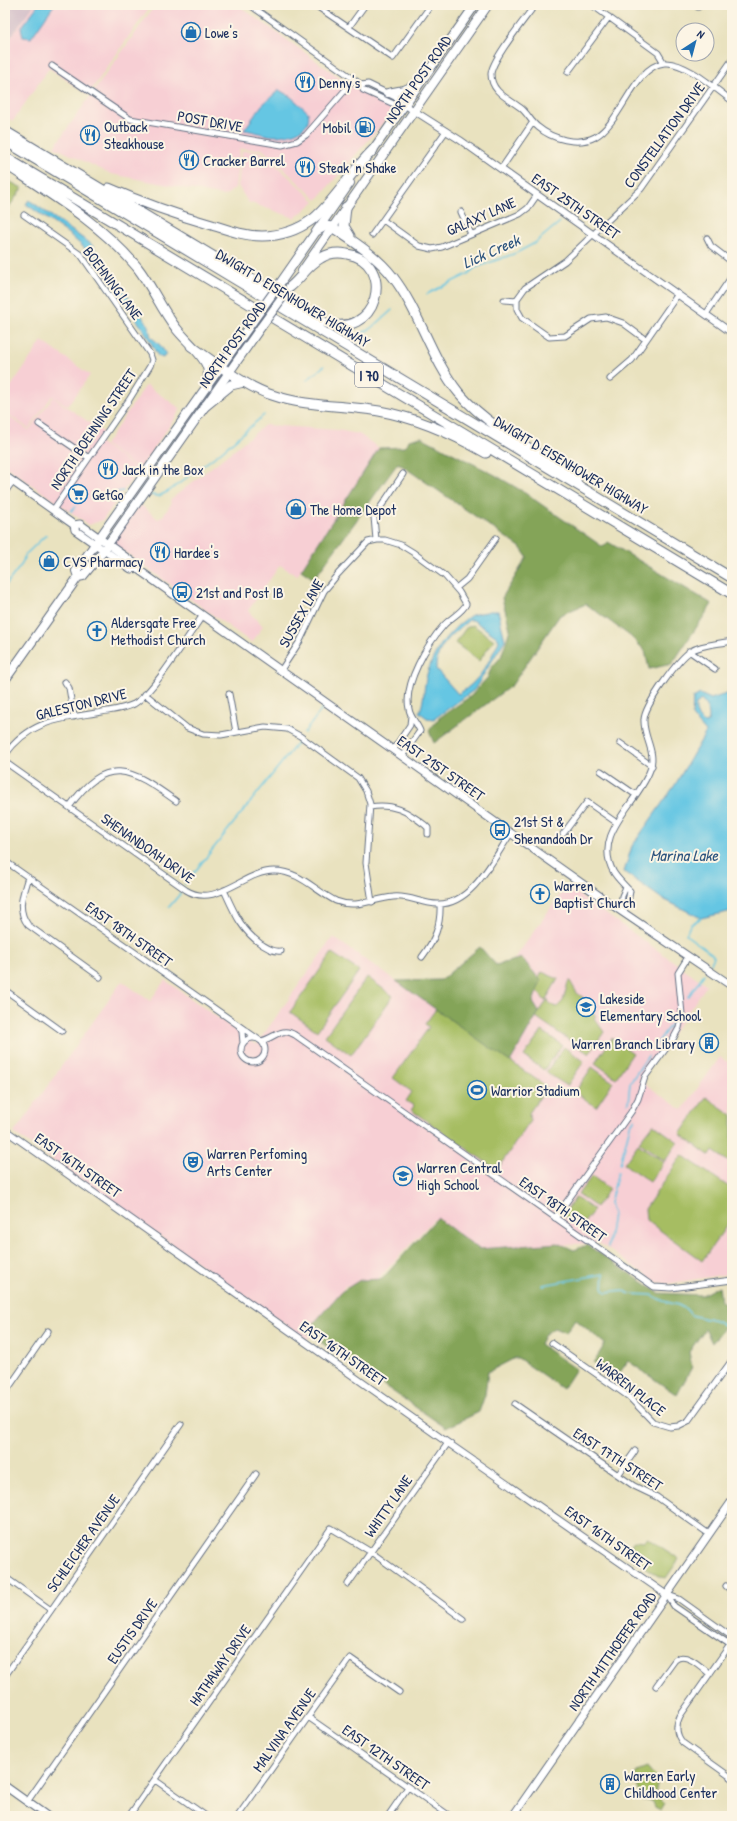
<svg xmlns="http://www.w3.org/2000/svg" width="737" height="1821" font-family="'Patrick Hand',sans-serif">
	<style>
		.built { fill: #f7cfd4 }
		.industrial { fill: #d2bdc8 }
		.green { fill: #a6bd62; stroke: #607660 }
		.forest { fill: #84a458; stroke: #506a5b }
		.water { fill: #65c6e3; stroke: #407aa0; fill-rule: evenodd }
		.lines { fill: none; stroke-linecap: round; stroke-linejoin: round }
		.stream { stroke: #65c6e3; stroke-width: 1.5 }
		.minor-casing { stroke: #636e80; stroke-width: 7 }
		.tertiary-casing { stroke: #636e80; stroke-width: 8 }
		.secondary-casing { stroke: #636e80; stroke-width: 9 }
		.primary-casing { stroke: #636e80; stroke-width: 10 }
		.motorway-casing { stroke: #636e80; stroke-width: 11 }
		.minor { stroke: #fff; stroke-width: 5 }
		.tertiary { stroke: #fff; stroke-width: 6 }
		.secondary { stroke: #fff; stroke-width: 7 }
		.primary { stroke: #fff; stroke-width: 8 }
		.motorway { stroke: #fff; stroke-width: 9 }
		.primary-bridge-casing { stroke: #636e80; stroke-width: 10; stroke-linecap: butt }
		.primary-bridge { stroke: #fff; stroke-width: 8 }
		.labels { text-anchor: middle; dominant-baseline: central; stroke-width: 4; stroke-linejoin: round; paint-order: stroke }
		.shield { fill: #fcf5e5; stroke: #5e6a86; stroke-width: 1 }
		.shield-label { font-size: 14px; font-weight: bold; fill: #1b2f5e }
		.poi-label { font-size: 15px; fill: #1b2f5e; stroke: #fcf5e5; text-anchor: start }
		.street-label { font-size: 15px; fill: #1b2f5e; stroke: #fcf5e5 }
		.water-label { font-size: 16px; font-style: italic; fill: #2e557f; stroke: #fcf5e5 }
	</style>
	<rect width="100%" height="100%" fill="#fcf5e5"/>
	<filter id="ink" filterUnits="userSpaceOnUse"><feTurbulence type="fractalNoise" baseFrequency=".025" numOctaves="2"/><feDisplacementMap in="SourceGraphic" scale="8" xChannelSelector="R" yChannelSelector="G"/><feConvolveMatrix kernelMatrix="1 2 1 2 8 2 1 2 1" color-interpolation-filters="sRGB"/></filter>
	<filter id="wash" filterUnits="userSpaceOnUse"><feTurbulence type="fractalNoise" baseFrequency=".012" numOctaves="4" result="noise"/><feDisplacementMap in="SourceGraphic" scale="16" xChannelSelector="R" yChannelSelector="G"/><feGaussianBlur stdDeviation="0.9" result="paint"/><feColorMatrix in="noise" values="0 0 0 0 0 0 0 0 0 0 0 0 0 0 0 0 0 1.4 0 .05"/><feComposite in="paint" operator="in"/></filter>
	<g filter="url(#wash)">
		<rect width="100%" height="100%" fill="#e9e2bf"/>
		<path class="built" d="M34 5H151L88 95 49 68 13 121 5 116V45Z
			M155 5H238L339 77 368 96 394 110 317 200 262 149H240L235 188 225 196 111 174 54 147Z
			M242 151H261L315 201 295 218 248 202 238 186Z
			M42 341 90 375 68 406 52 396 29 429 5 412V395Z
			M146 385 181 409 139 470 105 445Z
			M53 397 103 432 97 440 138 470 103 520 89 525 5 466V414L29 430Z
			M265 425 338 430 359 434 379 448 297 576 280 565 248 611 263 626 252 643 112 543 133 512 141 505 158 519 162 517 171 504 170 500Z
			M566 886 707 985 640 1080 682 1110 720 1057 732 1065V1267L727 1274 667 1284 656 1282 599 1243 477 1249 434 1219 361 1297 346 1285 307 1340 14 1133 122 981 150 1001 165 980 256 1045 333 937 465 1029Z"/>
		<path class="industrial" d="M5 5H34L5 45Z"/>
		<path class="green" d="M5 179 22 188 5 213Z
			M473 625 494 640 479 661 455 643 466 628Z
			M332 953 359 971 317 1031 290 1012Z
			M542 972 558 979 545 1001 534 987Z
			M367 977 393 996 351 1055 325 1036Z
			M570 981 577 993 589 1002 592 1013 596 1016 594 1018 604 1032 589 1054 536 1017 548 999C549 1004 552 1006 557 1007L563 1001 568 982Z
			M436 1009 547 1087 529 1113 530 1121 497 1170 411 1110 414 1106 406 1101 412 1092 393 1078 429 1027 425 1024Z
			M542 1031 562 1045 544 1070 524 1056Z
			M612 1038 633 1053 616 1078 595 1063Z
			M564 1047 584 1061 567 1086 546 1072Z
			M592 1067 613 1082 596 1107 575 1092Z
			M706 1097 732 1115V1164L713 1151 710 1156 680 1134Z
			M653 1124 678 1142 665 1161 639 1142Z
			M638 1144 664 1162 650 1182 624 1164Z
			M682 1155 732 1189V1218L702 1261 646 1220 645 1209Z
			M592 1176 609 1189 596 1207 578 1194Z
			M576 1197 594 1210 580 1228 563 1215Z
			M648 1538 679 1559 666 1578 660 1577 625 1555 634 1541 643 1542Z
			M647 1767 658 1780 655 1794 665 1803 661 1810 655 1807 653 1802 642 1800C641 1791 635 1785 635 1776L637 1771Z"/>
		<path class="forest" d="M421 437 495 475 522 491 603 547 608 542 712 604 672 664 649 669 645 651 630 636 586 604 560 615 512 685 434 743 429 731 439 718 471 696 488 677 491 668 501 657 510 629 502 598 527 557 520 547 398 463 314 579 301 570 379 448 405 447 409 440Z
			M480 947 496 965 522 958 541 981 533 1002 539 1012 510 1062 396 981 441 980Z
			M437 1218 479 1249 558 1243 574 1250 587 1245 659 1293 702 1295 719 1286 721 1302 732 1308V1323H728L712 1343 705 1329 689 1352 692 1367 677 1395 628 1361 616 1378 593 1363 605 1344 575 1319 566 1333 554 1328 545 1334 540 1344 576 1369 563 1389 518 1358H515L488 1372 485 1395 479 1412 446 1428 306 1332 341 1292 360 1280 382 1279Z"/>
		<path class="water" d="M38 5H54L31 38 23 37 21 28Z
			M279 90 291 97 308 112C313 130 290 136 275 136 265 136 254 131 244 130L262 105Z
			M29 200 92 245 148 325 151 337 160 345 166 354 163 358 158 356 145 332 90 253 70 235 26 204Z
			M490 611H498L505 640 474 690 434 719 427 718 419 712C423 708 424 690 425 684 429 659 443 637 462 622 465 620 469 616 472 615 477 613 485 613 490 611ZM469 620H473L497 637 499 641C489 662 479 683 458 694L436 669C435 647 453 634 469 620Z
			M732 692V911L701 918 661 898 624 872 632 846 675 785 706 732 692 716 693 698 700 694 711 699ZM701 700C707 706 711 714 708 722L705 723C697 719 695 712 696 704Z"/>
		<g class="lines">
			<path class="stream" d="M427 294 468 274 475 268 516 253 535 243 560 222
				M359 335 373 327 392 310
				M307 380 324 366
				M117 492 123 491
				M150 495 159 496 169 491 221 452 264 415
				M71 511 75 507
				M5 586 22 564 25 555 46 535
				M304 733 322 709
				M185 884 299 741
				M169 907 180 894
				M701 918 690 925 686 935 711 953 714 957 711 963
				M688 997 704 974
				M655 1046 676 1017
				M628 1103 630 1083 648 1056
				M620 1164 630 1126 635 1119
				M608 1247 613 1214 610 1203 618 1172
				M543 1285 604 1274 603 1290 606 1292 623 1290 630 1294 652 1295 663 1301 678 1305 686 1309 691 1315 706 1319 709 1318 732 1329"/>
		</g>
	</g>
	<g filter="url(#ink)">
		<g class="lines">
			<g class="minor-casing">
				<path id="minor" d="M250 5 362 85 363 90 396 105H405
					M315 5 393 58 431 5
					M535 5C525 19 492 59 491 74 491 93 510 99 522 109 528 114 531 122 538 127 552 139 577 146 595 137 622 122 633 67 664 63 685 61 716 89 732 101
					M592 5 658 53 664 63
					M698 7V5
					M349 27 365 5
					M52 66 130 119 282 145 297 141 306 135 354 80
					M568 72 609 17
					M362 85 368 84 399 99 401 104
					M501 169 533 122
					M461 212 471 234
					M24 215 81 255 150 354 152 360 150 366 129 400 53 510
					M383 220 419 246 432 249 442 247 520 214 528 208 537 195
					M372 235 446 131
					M707 238 711 246 732 262
					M504 300 517 301
					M706 314 732 276
					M646 340 623 323 606 317 591 319 565 336 549 337 522 318 517 309V299L525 288 565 261 641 189 732 60
					M610 379 632 360 678 294
					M39 424 89 458
					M5 492 13 481
					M376 540 374 517 403 474
					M456 588 467 579 496 538
					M689 651 715 669
					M281 670 300 641 324 591 338 574 368 542 377 540H385L401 545 414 553 445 576 459 592 466 604C463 612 450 618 444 625 428 643 403 684 409 709 410 717 417 723 420 731L402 756
					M65 682 69 688 74 717
					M145 694 187 728 203 734 221 735 265 727 287 729 300 736 358 778 366 791 370 804 366 863 372 902
					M229 694 236 732
					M620 743 652 766
					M393 750 410 725 411 716
					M5 755C31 719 61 719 102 712 113 710 124 709 134 704 154 692 188 636 203 615
					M5 762 186 890C216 909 244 871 274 871 300 871 315 891 336 901 356 909 373 899 393 897 409 895 422 904 438 904 472 905 494 858 511 833
					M601 771 636 795
					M69 807C107 754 130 768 176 801
					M370 807C393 803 407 811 425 825L428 828V834
					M563 834 587 802 617 823
					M5 861 258 1039
					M28 877C23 894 16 909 28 925L100 977
					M224 890C234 912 241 930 261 944 268 948 273 952 281 951
					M621 905 622 896 626 887
					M618 909 628 902 630 891C624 885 618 879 614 873 591 834 638 804 650 770 657 752 643 737 644 720 644 706 679 658 691 651 702 644 719 644 732 641
					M422 957C435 940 441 925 440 904
					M5 990 62 1031
					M239 1026 242 1032 243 1043
					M241 1050a12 12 0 1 1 24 0a12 12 0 1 1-24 0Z
					M261 1041C275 1038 281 1026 295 1035L654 1287 671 1288 732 1280
					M555 1218 631 1112 638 1099 645 1077 673 1039 679 1028 682 1014 678 973 688 957
					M552 1343 629 1397 653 1422 670 1427 678 1426 688 1421 732 1360
					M727 1367 732 1371
					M5 1393 48 1331
					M515 1404 634 1486 657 1497 709 1534
					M618 1475 635 1451
					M5 1577 51 1610
					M348 1584 448 1443
					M726 1586 732 1591
					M667 1595 674 1606 732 1646
					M668 1595 679 1599 732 1637
					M732 1642 680 1716C675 1726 676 1735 683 1743L732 1778
					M5 1676 181 1424
					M656 1686 675 1660C686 1651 701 1667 710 1674
					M308 1717 450 1816
					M155 1780 206 1816
					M27 1802 256 1474
					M129 1816 331 1528 371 1552 463 1619
					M238 1816 350 1658 399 1692
					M388 1816 408 1787"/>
			</g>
			<g class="tertiary-casing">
				<path id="tertiary" d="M405 105 460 140 732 333
					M5 1130 448 1443 667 1595"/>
			</g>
			<g class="secondary-casing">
				<path id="secondary" d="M5 476 74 525 75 530 131 569 136 568
					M74 525 80 524 134 563 136 568 618 909 732 986
					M5 1786 47 1816
					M513 1816 732 1501"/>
			</g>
			<g class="primary-casing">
				<path id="primary" d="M388 93 404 90 420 83
					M370 154 475 5
					M302 271 488 5
					M276 289 350 183
					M78 577 76 571 253 321
					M5 680 78 577 83 576 101 554 261 327"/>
			</g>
			<g class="motorway-casing">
				<path id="motorway" d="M5 131 321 321C379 345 397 261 347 254 338 252 329 253 321 258 308 265 301 278 290 287
					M5 141 732 578
					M5 157 732 594
					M5 164C52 195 100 223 137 267 152 286 161 309 176 328 184 339 203 354 207 366 210 372 208 380 207 387
					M109 188C143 203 177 215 212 225 228 230 245 236 262 236 280 236 298 230 313 219 336 200 351 171 373 150
					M346 207 344 226 350 236
					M318 230 325 226 332 227C354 242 377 256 393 277 420 312 431 359 459 393 488 427 539 453 577 478
					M191 346C214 362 246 387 272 395 306 407 344 405 379 411 418 418 453 434 486 453
					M204 407 231 385 244 382"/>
			</g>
			<use href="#minor" class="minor"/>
			<use href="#tertiary" class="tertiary"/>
			<use href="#secondary" class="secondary"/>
			<use href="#primary" class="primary"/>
			<use href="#motorway" class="motorway"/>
			<g class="primary-bridge-casing">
				<path id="primary-bridge" d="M253 321 276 289
					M261 327 285 294"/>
			</g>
			<use href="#primary-bridge" class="primary-bridge"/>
		</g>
	</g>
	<defs>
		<g id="shop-ring" transform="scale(1)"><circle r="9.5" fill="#fcf5e5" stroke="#1f6fb2" stroke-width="1.5"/><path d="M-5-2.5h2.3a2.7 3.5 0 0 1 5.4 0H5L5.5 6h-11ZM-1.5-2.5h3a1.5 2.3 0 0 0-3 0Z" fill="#1f6fb2"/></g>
		<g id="restaurant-ring" transform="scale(1)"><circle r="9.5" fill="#fcf5e5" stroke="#1f6fb2" stroke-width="1.5"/><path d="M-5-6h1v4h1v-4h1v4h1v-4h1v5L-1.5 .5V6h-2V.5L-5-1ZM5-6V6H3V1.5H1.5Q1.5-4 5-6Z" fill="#1f6fb2"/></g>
		<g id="fuel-ring" transform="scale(1)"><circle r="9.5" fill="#fcf5e5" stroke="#1f6fb2" stroke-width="1.5"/><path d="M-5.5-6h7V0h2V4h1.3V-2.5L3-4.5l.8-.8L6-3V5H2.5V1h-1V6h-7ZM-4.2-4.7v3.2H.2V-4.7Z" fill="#1f6fb2"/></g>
		<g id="supermarket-ring" transform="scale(1)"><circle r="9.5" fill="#fcf5e5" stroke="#1f6fb2" stroke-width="1.5"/><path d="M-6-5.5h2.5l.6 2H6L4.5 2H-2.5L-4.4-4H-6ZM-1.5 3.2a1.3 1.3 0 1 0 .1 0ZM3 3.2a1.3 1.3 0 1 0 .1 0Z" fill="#1f6fb2"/></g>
		<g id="bus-ring" transform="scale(1)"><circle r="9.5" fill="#fcf5e5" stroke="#1f6fb2" stroke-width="1.5"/><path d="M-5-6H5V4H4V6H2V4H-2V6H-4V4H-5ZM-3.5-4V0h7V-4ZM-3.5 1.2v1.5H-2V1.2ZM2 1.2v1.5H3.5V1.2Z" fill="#1f6fb2"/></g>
		<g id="church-ring" transform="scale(1)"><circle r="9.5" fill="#fcf5e5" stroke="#1f6fb2" stroke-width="1.5"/><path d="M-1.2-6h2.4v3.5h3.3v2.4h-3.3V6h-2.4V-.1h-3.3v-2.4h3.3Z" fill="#1f6fb2"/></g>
		<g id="school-ring" transform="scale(1)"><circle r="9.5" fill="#fcf5e5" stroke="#1f6fb2" stroke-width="1.5"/><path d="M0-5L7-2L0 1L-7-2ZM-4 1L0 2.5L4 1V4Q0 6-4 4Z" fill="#1f6fb2"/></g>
		<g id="building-ring" transform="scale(1)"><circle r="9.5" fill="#fcf5e5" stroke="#1f6fb2" stroke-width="1.5"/><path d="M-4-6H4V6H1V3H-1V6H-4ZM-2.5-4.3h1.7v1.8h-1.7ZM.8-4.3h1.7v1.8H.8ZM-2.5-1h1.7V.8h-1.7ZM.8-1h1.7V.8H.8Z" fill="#1f6fb2"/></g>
		<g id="stadium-ring" transform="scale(1)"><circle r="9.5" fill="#fcf5e5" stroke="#1f6fb2" stroke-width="1.5"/><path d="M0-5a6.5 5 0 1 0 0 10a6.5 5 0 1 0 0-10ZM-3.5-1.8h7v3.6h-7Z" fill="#1f6fb2"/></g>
		<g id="theatre-ring" transform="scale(1)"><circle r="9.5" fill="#fcf5e5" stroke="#1f6fb2" stroke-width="1.5"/><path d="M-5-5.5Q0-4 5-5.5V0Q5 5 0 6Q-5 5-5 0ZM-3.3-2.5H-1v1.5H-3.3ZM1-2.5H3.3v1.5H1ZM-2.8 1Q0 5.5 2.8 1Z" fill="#1f6fb2"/></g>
	</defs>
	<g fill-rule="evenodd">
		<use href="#shop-ring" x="191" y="32"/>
		<use href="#restaurant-ring" x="305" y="82"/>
		<use href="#fuel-ring" x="365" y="127"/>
		<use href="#restaurant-ring" x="90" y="135"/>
		<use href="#restaurant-ring" x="189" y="160"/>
		<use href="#restaurant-ring" x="305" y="167"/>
		<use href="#restaurant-ring" x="108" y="469"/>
		<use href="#supermarket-ring" x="78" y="494"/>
		<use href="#shop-ring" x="296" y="509"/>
		<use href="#restaurant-ring" x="160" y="552"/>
		<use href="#shop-ring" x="49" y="561"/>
		<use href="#bus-ring" x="182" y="592"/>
		<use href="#church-ring" x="97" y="631"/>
		<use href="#bus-ring" x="500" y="830"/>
		<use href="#church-ring" x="540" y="894"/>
		<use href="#school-ring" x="586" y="1007"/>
		<use href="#building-ring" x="709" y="1043"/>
		<use href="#stadium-ring" x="477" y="1090"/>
		<use href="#theatre-ring" x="193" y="1162"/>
		<use href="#school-ring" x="403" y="1176"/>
		<use href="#building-ring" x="610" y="1784"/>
	</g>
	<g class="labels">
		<rect class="shield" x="355" y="363" width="28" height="24" rx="3"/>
		<g class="shield-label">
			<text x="369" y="375">I 70</text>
		</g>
		<g class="poi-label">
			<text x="205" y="32">Lowe's</text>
			<text x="319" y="82">Denny's</text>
			<text x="104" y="126">Outback<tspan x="104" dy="17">Steakhouse</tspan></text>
			<text x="351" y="127" text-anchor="end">Mobil</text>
			<text x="203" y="160">Cracker Barrel</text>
			<text x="319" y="167">Steak 'n Shake</text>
			<text x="122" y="469">Jack in the Box</text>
			<text x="92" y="494">GetGo</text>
			<text x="310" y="509">The Home Depot</text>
			<text x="174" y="552">Hardee's</text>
			<text x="63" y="561">CVS Pharmacy</text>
			<text x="196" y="592">21st and Post IB</text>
			<text x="111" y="622">Aldersgate Free<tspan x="111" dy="17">Methodist Church</tspan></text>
			<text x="514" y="821">21st St &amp;<tspan x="514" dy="17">Shenandoah Dr</tspan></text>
			<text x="554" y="885">Warren<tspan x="554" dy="17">Baptist Church</tspan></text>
			<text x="600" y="998">Lakeside<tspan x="600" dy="17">Elementary School</tspan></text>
			<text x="695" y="1043" text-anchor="end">Warren Branch Library</text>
			<text x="491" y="1090">Warrior Stadium</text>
			<text x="207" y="1153">Warren Perfoming<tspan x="207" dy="17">Arts Center</tspan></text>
			<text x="417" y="1167">Warren Central<tspan x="417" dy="17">High School</tspan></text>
			<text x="624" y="1775">Warren Early<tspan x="624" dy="17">Childhood Center</tspan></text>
		</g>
		<g class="street-label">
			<text transform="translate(418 79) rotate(-55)">NORTH POST ROAD</text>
			<text transform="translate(210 121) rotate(10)">POST DRIVE</text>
			<text transform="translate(664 135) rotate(-54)">CONSTELLATION DRIVE</text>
			<text transform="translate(576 206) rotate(35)">EAST 25TH STREET</text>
			<text transform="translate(481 216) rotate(-24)">GALAXY LANE</text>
			<text transform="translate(113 283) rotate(53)">BOEHNING LANE</text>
			<text transform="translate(293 298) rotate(31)">DWIGHT D EISENHOWER HIGHWAY</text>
			<text transform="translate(232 344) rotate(-54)">NORTH POST ROAD</text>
			<text transform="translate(93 429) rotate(-56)">NORTH BOEHNING STREET</text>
			<text transform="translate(571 465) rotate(31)">DWIGHT D EISENHOWER HIGHWAY</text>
			<text transform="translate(301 613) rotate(-61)">SUSSEX LANE</text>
			<text transform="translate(81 704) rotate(-14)">GALESTON DRIVE</text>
			<text transform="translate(441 768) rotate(35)">EAST 21ST STREET</text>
			<text transform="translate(148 848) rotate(35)">SHENANDOAH DRIVE</text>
			<text transform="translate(129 934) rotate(35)">EAST 18TH STREET</text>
			<text transform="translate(78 1165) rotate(35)">EAST 16TH STREET</text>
			<text transform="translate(563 1209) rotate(35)">EAST 18TH STREET</text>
			<text transform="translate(343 1353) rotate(35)">EAST 16TH STREET</text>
			<text transform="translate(631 1387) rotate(38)">WARREN PLACE</text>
			<text transform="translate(618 1459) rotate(33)">EAST 17TH STREET</text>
			<text transform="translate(388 1506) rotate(-55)">WHITTY LANE</text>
			<text transform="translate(608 1538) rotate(35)">EAST 16TH STREET</text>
			<text transform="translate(83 1543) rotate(-55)">SCHLEICHER AVENUE</text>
			<text transform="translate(132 1631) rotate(-55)">EUSTIS DRIVE</text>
			<text transform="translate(612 1651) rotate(-55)">NORTH MITTHOEFER ROAD</text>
			<text transform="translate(220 1665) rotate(-55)">HATHAWAY DRIVE</text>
			<text transform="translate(284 1730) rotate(-55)">MALVINA AVENUE</text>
			<text transform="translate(386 1757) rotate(35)">EAST 12TH STREET</text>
		</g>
		<g class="water-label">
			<text transform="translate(491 251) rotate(-24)">Lick Creek</text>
			<text x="684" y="855">Marina Lake</text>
		</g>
	</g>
	<rect width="737" height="1821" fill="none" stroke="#fcf5e5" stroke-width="20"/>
	<g transform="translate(695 42) rotate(36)"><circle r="19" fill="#fcf5e5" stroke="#a2a6af"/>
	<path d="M0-3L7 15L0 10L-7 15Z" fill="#1f6fb2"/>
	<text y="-6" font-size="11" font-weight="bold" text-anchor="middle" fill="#1b2f5e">N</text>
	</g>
</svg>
